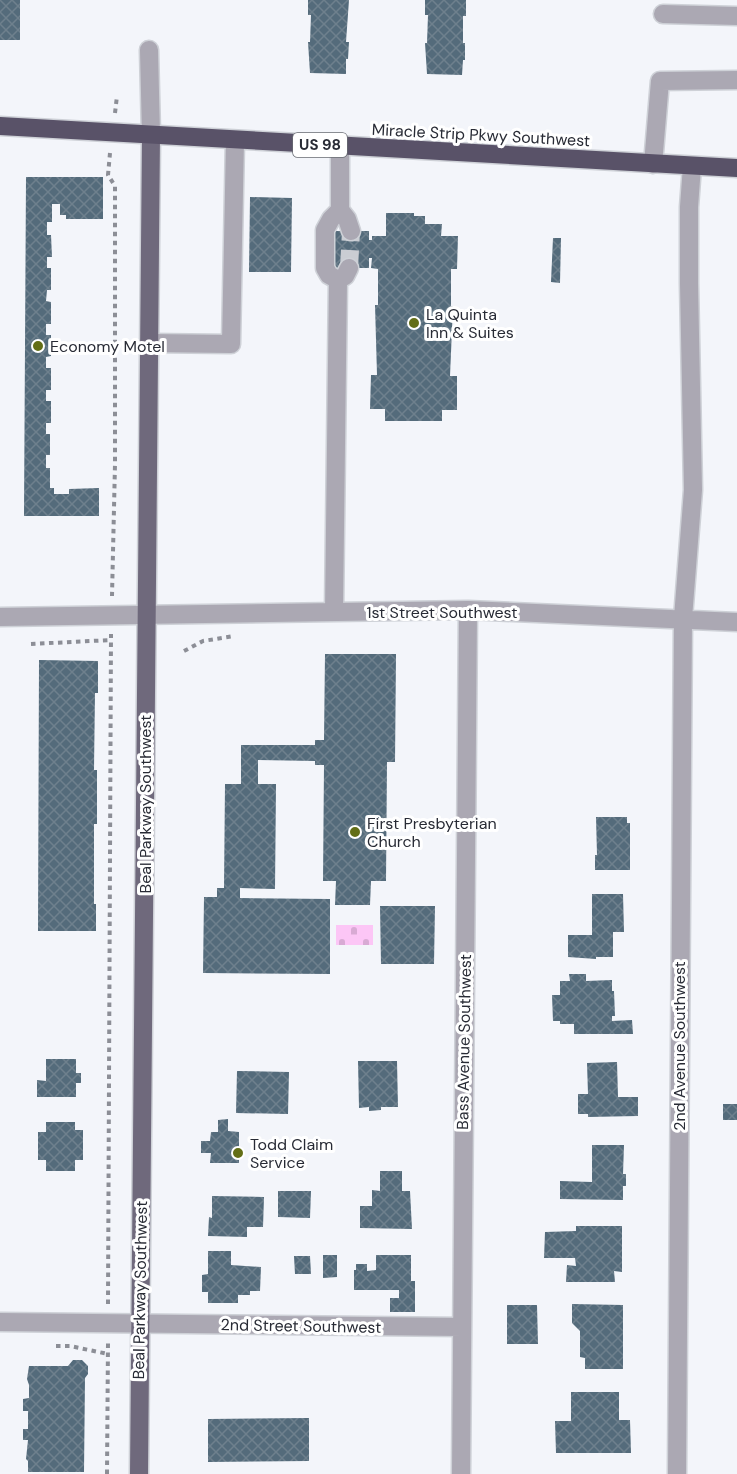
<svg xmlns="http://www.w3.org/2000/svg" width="737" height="1474" font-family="'DM Sans',sans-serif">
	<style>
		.cemetery { fill: url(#cemetery-stones) }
		.building { fill: url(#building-cross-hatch) }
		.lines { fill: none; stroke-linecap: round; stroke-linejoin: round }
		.minor-tunnel { stroke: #cacdd3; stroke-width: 18; stroke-dasharray: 18 9; stroke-linecap: butt }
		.minor-casing { stroke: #ced1d7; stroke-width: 21 }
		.major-casing { stroke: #ced1d7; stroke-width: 21 }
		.highway-casing { stroke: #ced1d7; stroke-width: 21 }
		.path { stroke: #8c8e96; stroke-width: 4; stroke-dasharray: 4.5 4.5; stroke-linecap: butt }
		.minor { stroke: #aba8b3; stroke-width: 18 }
		.major { stroke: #6f697c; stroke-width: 18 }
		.highway { stroke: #595268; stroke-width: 18 }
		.poi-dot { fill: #636e16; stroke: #fff; stroke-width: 2 }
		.labels { text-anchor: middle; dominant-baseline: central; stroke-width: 6; stroke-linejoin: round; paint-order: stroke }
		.shield { fill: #fff; stroke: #686b72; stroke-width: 1.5 }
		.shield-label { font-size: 15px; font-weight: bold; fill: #282b35 }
		.street-label { font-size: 16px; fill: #282b35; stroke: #fff }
		.poi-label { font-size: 16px; fill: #282b35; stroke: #fff; text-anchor: start }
	</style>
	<defs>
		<pattern id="cemetery-stones" width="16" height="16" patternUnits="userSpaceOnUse" patternTransform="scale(1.5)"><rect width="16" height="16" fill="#fcc6f6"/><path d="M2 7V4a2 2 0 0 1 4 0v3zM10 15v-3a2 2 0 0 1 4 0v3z" fill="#d8aad4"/></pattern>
		<pattern id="building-cross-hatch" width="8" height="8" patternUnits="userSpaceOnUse" patternTransform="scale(1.5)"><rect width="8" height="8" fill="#546b7b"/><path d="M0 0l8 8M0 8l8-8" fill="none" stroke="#6e808d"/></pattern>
	</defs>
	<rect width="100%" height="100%" fill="#f3f5fa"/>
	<path class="cemetery" d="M336 925H373V945H336Z"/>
	<path class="building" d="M0 0H20V40H0Z
		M308 0H349L346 42H349L348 59H346V74L310 73 308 42H310L311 15H308Z
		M425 0H466V16H463V43H465V60H463L462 75 427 74 425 43H427L428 15H425Z
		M26 177H103V219H66V215H60V204H52V222H47V235H51L52 257H47V268H51V290H47L46 301 51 302V324H46V335H51V356L46 357V368H51V390H46V401H51V423H46V434H50V455H46V468H50V488H54V494H69V489L99 488V516H24Z
		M250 197 292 198 291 272H249Z
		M386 213H414V216H425V224H442L441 236H458L457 269H451V306H453L450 376H457V410H442V421H385V409H370L371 375H377L375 305H378V269L371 268 372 258H369V268H332V231H369V240H372V236H386Z
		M553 238H561L560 283 551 282Z
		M325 654H396L395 762H387L386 881H371L370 905H335L336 881H323L324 765H315V761L258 760V784H276L275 889 240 888V898L330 899V974L203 973 204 897H217V888H224L225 784H241V745H315V740H324Z
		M39 660 98 661V693H95L94 770H97V824H94V904H96V931H38Z
		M596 817H627V823H630V870H595V855H597Z
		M592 894H623L624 932H613V957H596V959L568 957V935H592Z
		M380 906H435L434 964H381Z
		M569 974H586V981L612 980V991H614L615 1016H612V1021L632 1020 633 1034H574V1024H560V1021H553L552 995H560V981H570Z
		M46 1059H76V1073H81V1083H76V1097H37V1080L46 1081Z
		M358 1061H397L398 1107H381V1110L369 1111V1107L359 1108Z
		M617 1062 618 1097H638V1116L588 1117V1114H578V1094H588L587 1063Z
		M237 1071 289 1072 288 1114 236 1113Z
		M723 1104H737V1120H723Z
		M228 1119V1131L239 1132V1163H210L211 1153H201V1141H210L211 1132H218V1120Z
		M46 1122H75V1130H83V1160H75V1171H46V1160H38V1132H46Z
		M592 1145H624L623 1174H626V1186H623V1200L560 1199V1181L592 1182Z
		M380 1171H402V1191H410L412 1229 360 1228V1206H372V1190L380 1191Z
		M278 1191H311L310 1218 278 1217Z
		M212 1196 264 1197 263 1227H247V1237L208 1236 209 1217 212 1218Z
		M576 1226H622V1272L614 1271 615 1282H566L567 1265 576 1266 575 1258H544L545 1232 576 1231Z
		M208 1251H231V1265L261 1267 260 1291H250V1295H238V1303H208V1292H202V1275L208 1274Z
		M323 1255H337V1277L323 1278Z
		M376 1255H411V1281H415V1312H390V1298H399V1290H354V1270H356V1264H367V1271L376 1270Z
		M294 1256H310L311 1274H295Z
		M572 1304 623 1305V1369H585V1358L580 1357V1331L572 1323Z
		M507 1305H537L538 1344H507Z
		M73 1360H82L88 1366V1374L85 1378 84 1472H28V1461L26 1459 28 1440H23V1429H28V1411H23V1399L29 1398V1385L27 1379 29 1366H68Z
		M571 1392H619V1420H630L631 1453H556L555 1421H571Z
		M309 1418V1461L208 1462V1419Z"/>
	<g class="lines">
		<path class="minor-tunnel" d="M349 268 351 231"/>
		<g class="minor-casing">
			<path id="minor" d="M663 14 737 16
				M149 50 151 135
				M653 164 660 81 737 80
				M340 210V146
				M349 268 345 276 338 280 329 275 325 268V230L331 219 340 210 347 219 351 231
				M149 343 231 344 235 140
				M334 612 338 280
				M0 617 468 610 737 622
				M0 1322 462 1327
				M461 1474 468 610
				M677 1474 683 618 693 490 689 283V207L692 166"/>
		</g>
		<g class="major-casing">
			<path id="major" d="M139 1474 151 135"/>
		</g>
		<g class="highway-casing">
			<path id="highway" d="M0 126 737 168"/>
		</g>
		<path class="path" d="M115 113 117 96
			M110 153 108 175 115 186V464L112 596
			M31 644 111 640
			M184 651 203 641 234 636
			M108 1304 111 634
			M56 1346H70L108 1354
			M107 1474 108 1342"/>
		<use href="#minor" class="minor"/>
		<use href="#major" class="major"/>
		<use href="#highway" class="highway"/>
	</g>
	<g class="poi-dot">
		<circle cx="414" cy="323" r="6"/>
		<circle cx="38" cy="346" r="6"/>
		<circle cx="355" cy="832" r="6"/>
		<circle cx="238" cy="1153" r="6"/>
	</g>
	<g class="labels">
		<rect class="shield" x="293" y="133" width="54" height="24" rx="4.5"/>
		<g class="shield-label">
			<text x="320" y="145">US 98</text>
		</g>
		<g class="street-label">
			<text transform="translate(481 135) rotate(3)">Miracle Strip Pkwy Southwest</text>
			<text x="442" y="612">1st Street Southwest</text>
			<text transform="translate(145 804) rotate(-90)">Beal Parkway Southwest</text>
			<text transform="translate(464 1042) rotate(-89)">Bass Avenue Southwest</text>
			<text transform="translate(679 1046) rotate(-90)">2nd Avenue Southwest</text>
			<text transform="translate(140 1290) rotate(-89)">Beal Parkway Southwest</text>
			<text transform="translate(301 1326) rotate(1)">2nd Street Southwest</text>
		</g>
		<g class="poi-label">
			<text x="426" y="314">La Quinta<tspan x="426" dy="18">Inn &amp; Suites</tspan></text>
			<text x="50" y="346">Economy Motel</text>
			<text x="367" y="823">First Presbyterian<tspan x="367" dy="18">Church</tspan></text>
			<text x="250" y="1144">Todd Claim<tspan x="250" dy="18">Service</tspan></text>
		</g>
	</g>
</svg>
